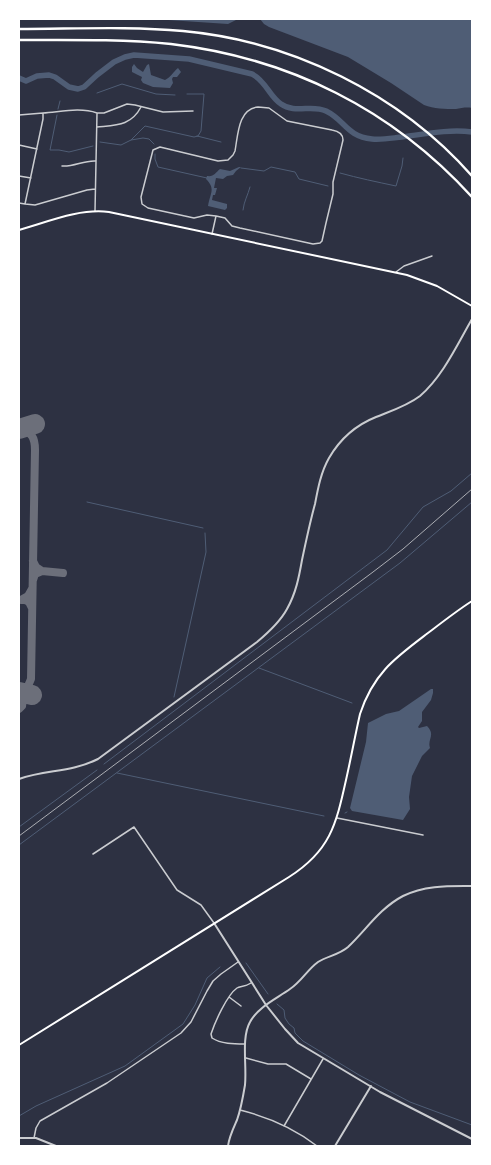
<svg xmlns="http://www.w3.org/2000/svg" width="491" height="1165" font-family="Spectral,serif">
	<style>
		.water { fill: #4f5d75 }
		.lines { fill: none; stroke-linecap: round; stroke-linejoin: round }
		.stream { stroke: #4f5d75; stroke-width: 1 }
		.river { stroke: #4f5d75; stroke-width: 5.5 }
		.taxiway { stroke: #6c6f7a; stroke-width: 8 }
		.runway { stroke: #6c6f7a; stroke-width: 20 }
		.minor { stroke: #caccd0; stroke-width: 1.5 }
		.tertiary { stroke: #caccd0; stroke-width: 2 }
		.secondary { stroke: #fff; stroke-width: 2 }
		.motorway { stroke: #fff; stroke-width: 2.5 }
		.rail { stroke: #abadb3; stroke-width: 1 }
	</style>
	<rect width="100%" height="100%" fill="#2d3142"/>
	<path class="water" d="M153 19H238L228 24Z
		M260 19H472V108C467 107 461 108 456 109 445 109 434 109 424 105L391 83 348 57 269 27 264 24Z
		M134 64 137 68 143 72 147 65 149 64 151 75 165 80C171 77 173 72 178 68L181 72 177 77H173L172 79 173 83 170 88 153 87 143 83 141 80 142 77 132 72V67Z
		M239 167H241L236 171 233 175 227 176 223 179 216 178 214 188H217L215 195H213L212 200 227 204V208L225 210 208 206C210 193 216 189 206 179L207 176C214 177 215 173 220 169L230 171Z
		M431 689H433V693L431 700 422 712V721L418 727 419 728 427 726C436 735 427 739 430 748L422 756 412 776 409 797 410 809 403 820 352 811 350 808 366 742 368 723 386 714 399 711Z"/>
	<g class="lines">
		<path class="stream" d="M97 93 122 84 156 94 175 95
			M58 109 60 101
			M57 115 50 150H59L69 152 93 146
			M197 136 221 142
			M131 140 145 126 194 137 198 136 201 131 204 94H187
			M100 142 121 145 131 140 143 138 149 139 154 144
			M155 154V159L158 167 207 178
			M241 168 264 171 271 167 295 172 299 179 328 186
			M340 173C358 178 377 182 396 186L402 166 403 158
			M243 210C244 201 248 195 250 187
			M87 502 203 528
			M259 668 352 703
			M174 697 206 552 205 533
			M104 764 387 550 423 507 451 491 472 473
			M117 773 324 816
			M345 813 347 812
			M19 827 97 770
			M19 845 400 563 472 502
			M246 963 268 994
			M277 1004 284 1010 285 1018 289 1024 294 1028 295 1033 303 1041 359 1075 410 1102 472 1125
			M19 1116 36 1106 125 1066 183 1024 195 1005 207 978 220 967"/>
		<path class="river" d="M19 78 26 81 37 76 49 75 55 77 69 87 78 89 84 87 97 75 114 62 125 57 134 55 189 59 252 74C266 81 269 96 281 104 295 114 312 104 326 111 345 120 346 136 372 139 382 140 392 138 402 137 425 134 449 129 472 132"/>
		<path class="taxiway" d="M19 430C32 431 35 438 35 450L31 679 28 686 19 692
			M42 571 63 573
			M33 580 35 574 42 571 36 567 33 561
			M32 608 29 602 25 600H21L28 596 32 589
			M19 693 23 700 22 706 19 709"/>
		<path class="runway" d="M19 429 35 424
			M19 692 32 695"/>
		<path class="minor" d="M258 107 269 108 287 121 332 130C338 131 343 133 343 140L333 182V194L326 223 322 241 320 243 313 244 240 228 232 226 225 218 216 216 207 215 194 218 148 208 142 204 141 197 153 150 160 147 218 161 228 160 233 155 235 151C238 135 238 109 258 107Z
			M43 113C60 112 80 107 97 113L95 211
			M97 113H104L127 104 135 105 163 112 193 111
			M19 115 43 113V119L25 204 19 203
			M97 127C116 125 131 126 141 107
			M19 145 37 149
			M62 166C74 167 84 160 96 161
			M19 176 31 178
			M25 204 35 205 87 190 95 189
			M212 234 216 216
			M396 272 404 266 432 256
			M337 818 423 835
			M93 854 134 827 177 890 201 905 214 923
			M229 997 241 1006
			M245 1044C234 1044 221 1044 212 1038L211 1034C215 1022 227 995 237 988 240 986 245 987 251 983
			M246 1058 268 1064H286L311 1079
			M240 1110C268 1117 294 1128 317 1146
			M284 1126 323 1059
			M34 1138 36 1128 40 1121 107 1083 181 1033 191 1022 207 991 213 981 221 974 238 962"/>
		<path class="tertiary" d="M19 779C47 769 70 773 98 759L257 642C269 632 280 622 287 609 296 593 299 577 302 560 306 541 310 522 315 504 318 488 321 472 329 458 340 439 356 425 376 417 391 411 407 406 420 396 443 376 457 345 472 319
			M214 923 266 1005 285 1029 298 1043 380 1092 472 1139
			M19 1138H36L56 1146
			M228 1146C229 1137 233 1129 237 1120 241 1109 243 1097 245 1085 247 1065 241 1038 250 1022 258 1007 276 999 290 989 301 982 307 970 318 962 327 956 339 955 348 947 366 930 380 908 403 896 425 885 449 886 472 886
			M335 1146 371 1086"/>
		<path class="secondary" d="M19 230C47 222 80 208 109 212L407 275 437 286 472 306
			M19 1045 289 877C330 851 336 825 346 780 351 758 355 736 360 714 374 671 398 656 432 630 445 620 458 610 472 601"/>
		<path class="motorway" d="M19 29C73 29 129 26 183 31 292 41 400 94 472 176
			M19 40C70 40 120 39 171 44 289 58 392 109 472 197"/>
		<path class="rail" d="M19 836 373 572 403 549 472 489"/>
	</g>
	<rect width="491" height="1165" fill="none" stroke="#ffffff" stroke-width="40"/>
</svg>
